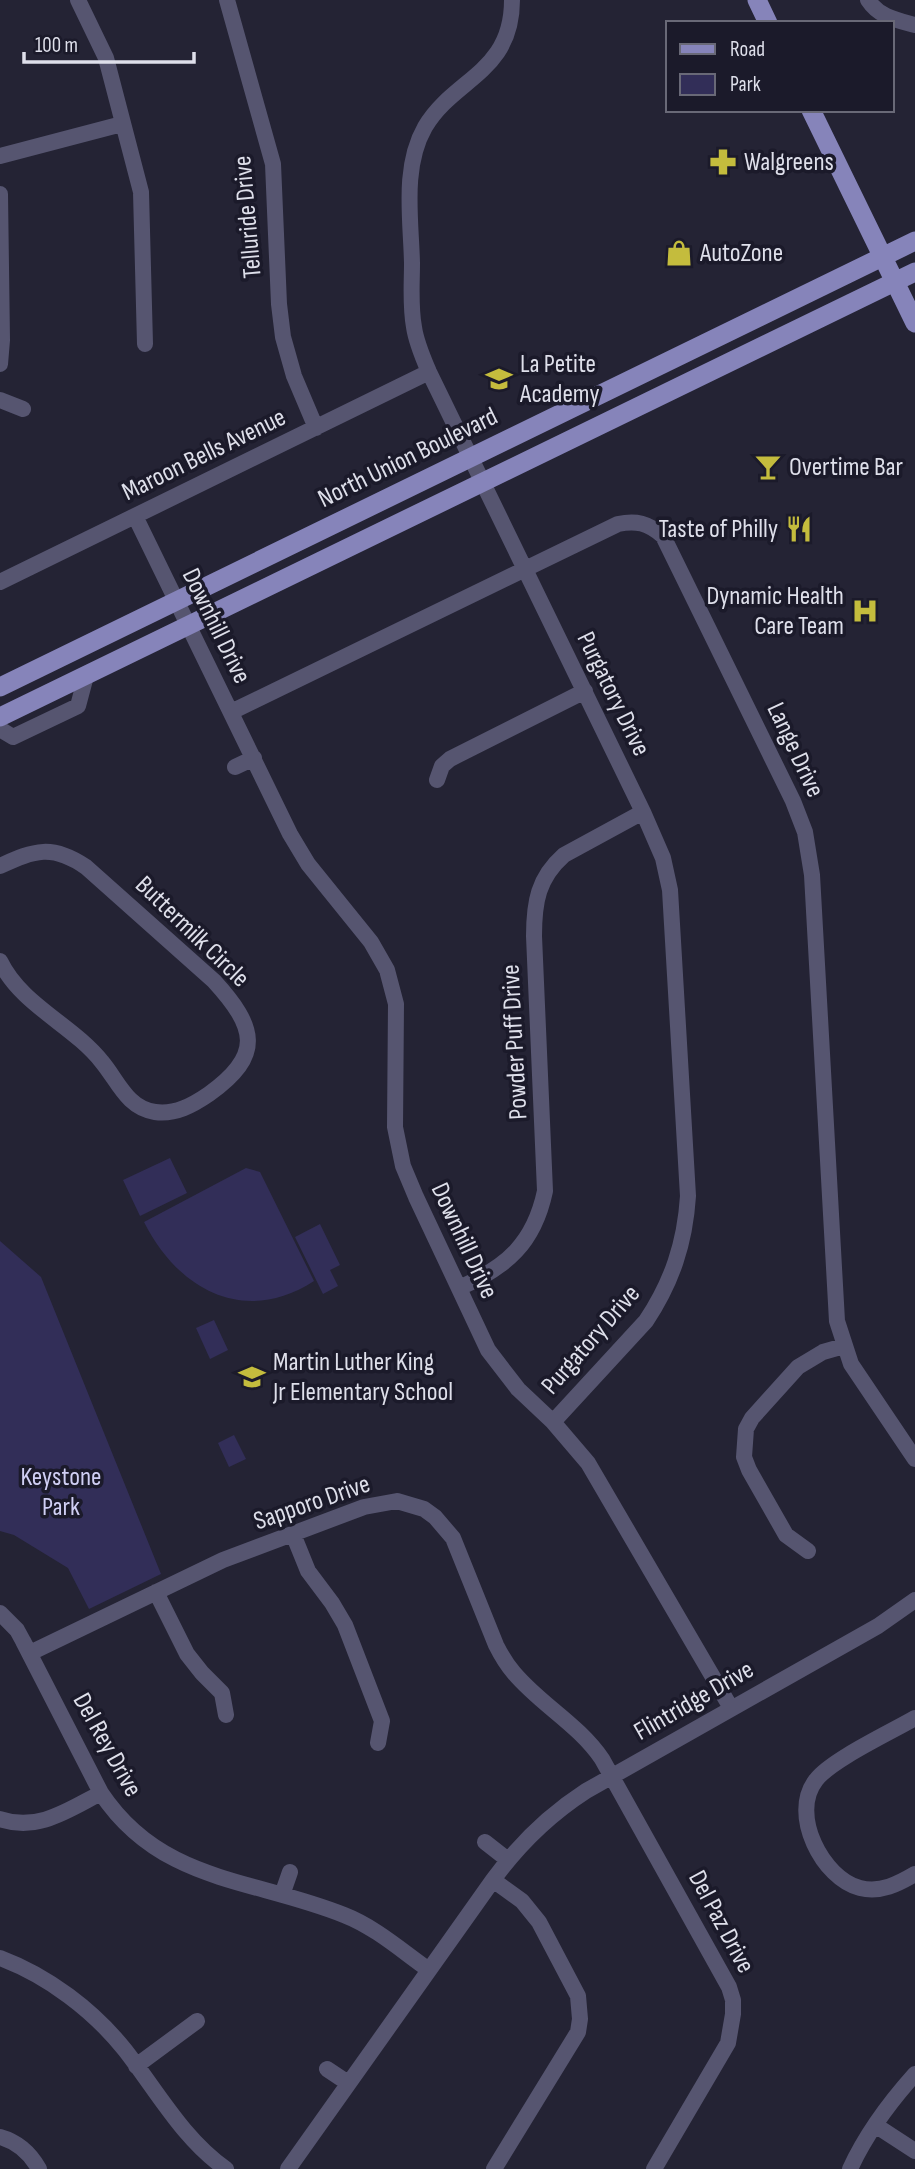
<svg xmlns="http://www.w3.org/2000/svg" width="915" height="2169" font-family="'Sofia Sans Condensed',sans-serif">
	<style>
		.green { fill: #322e58 }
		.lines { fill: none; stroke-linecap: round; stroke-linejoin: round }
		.minor { stroke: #565570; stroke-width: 16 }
		.major { stroke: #8684ba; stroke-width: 19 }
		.labels { text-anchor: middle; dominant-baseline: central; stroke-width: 7; stroke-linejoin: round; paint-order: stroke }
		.poi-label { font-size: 26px; fill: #dedfea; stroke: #1b1a2a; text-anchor: start }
		.street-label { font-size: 26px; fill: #dedfea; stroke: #1b1a2a }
		.park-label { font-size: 26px; fill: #d0cff4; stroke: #1b1a2a }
	</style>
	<rect width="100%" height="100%" fill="#242334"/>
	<path class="green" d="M170 1158 187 1193 140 1216 123 1180Z
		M246 1168 260 1172 314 1281C245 1326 178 1290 144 1222Z
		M320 1224 340 1265 330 1270 338 1286 323 1294 295 1237Z
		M0 1241 41 1277 161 1574 89 1609 68 1568 14 1535 0 1531Z
		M214 1320 228 1350 210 1359 196 1328Z
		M234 1435 246 1459 229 1467 218 1443Z"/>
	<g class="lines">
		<path class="minor" d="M78 0 106 58 141 192 145 344
			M227 0 273 164 279 304 283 337 294 376 316 428
			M512 0C512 73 454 78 425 127 402 167 411 219 412 263 412 284 410 306 414 327 416 342 423 358 429 372L643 812 663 858 670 890 688 1196C685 1243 672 1282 646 1321L553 1422
			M868 0C879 17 896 20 915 25
			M0 156 122 124
			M0 194 2 340 0 364
			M0 400 23 409
			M135 516 290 834 308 864 371 942 387 970 396 1004 395 1127 403 1166 416 1197 488 1350 518 1389 553 1422 588 1463 731 1708
			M0 582 429 372
			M231 712 618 524C636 520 648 523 663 536L793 801 805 832 812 875 837 1321 851 1364 915 1459
			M0 729 13 737 78 706 86 676
			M235 767 254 758
			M437 780 442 766 450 759 585 691
			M0 866C35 850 52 844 86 867L214 981C256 1027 264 1055 209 1094 193 1105 175 1115 155 1112 127 1108 118 1081 102 1062 73 1025 21 1005 0 961
			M459 1288C507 1267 534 1243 545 1191L534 936C534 902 538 878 564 855L643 812
			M293 1534 308 1571 332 1603 345 1625 382 1721 378 1743
			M808 1551 786 1535 749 1470 744 1457 746 1429 752 1418 798 1367 823 1352 844 1346
			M156 1592 187 1654 202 1673 222 1693 226 1715
			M0 1613 17 1630 23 1641 101 1793C161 1883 252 1878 344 1915 375 1927 402 1951 429 1970
			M30 1653 223 1560 364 1507 397 1501 424 1509 435 1517 453 1538 496 1645C501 1655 507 1665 514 1673 541 1705 578 1724 602 1759L729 1987 733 2000V2014L728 2043 654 2169
			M915 1718C891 1732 831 1760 816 1780 789 1814 823 1879 860 1888 881 1893 898 1884 915 1874
			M0 1819C38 1832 68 1810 101 1793
			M485 1842 508 1860
			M493 1880 522 1901 539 1922 578 1996 580 2019 578 2032 494 2169
			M282 1895 290 1872
			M0 1958C48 1976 93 2010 125 2050 157 2091 183 2139 226 2169
			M136 2066 197 2021
			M327 2069 348 2083
			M875 2125 915 2151
			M0 2137C18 2142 30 2153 39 2169
			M288 2169 493 1880C519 1844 549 1815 586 1791L878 1626 915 1600
			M850 2169C866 2134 889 2103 915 2074"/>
		<path class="major" d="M757 0 768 23
			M811 110 915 323
			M0 687 915 241
			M0 717 915 272"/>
	</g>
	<defs>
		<g id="pharmacy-bare" transform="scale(2.1)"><path d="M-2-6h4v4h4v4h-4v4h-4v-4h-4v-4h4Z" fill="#c4bc3d" stroke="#1b1a2a" stroke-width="2.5" paint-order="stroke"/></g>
		<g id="shop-bare" transform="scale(2.1)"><path d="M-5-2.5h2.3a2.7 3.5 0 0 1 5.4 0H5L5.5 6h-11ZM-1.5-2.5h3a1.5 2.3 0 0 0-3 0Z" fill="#c4bc3d" stroke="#1b1a2a" stroke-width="2.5" paint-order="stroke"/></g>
		<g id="school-bare" transform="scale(2.1)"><path d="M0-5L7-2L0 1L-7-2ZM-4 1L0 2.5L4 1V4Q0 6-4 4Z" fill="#c4bc3d" stroke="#1b1a2a" stroke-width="2.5" paint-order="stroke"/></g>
		<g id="bar-bare" transform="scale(2.1)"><path d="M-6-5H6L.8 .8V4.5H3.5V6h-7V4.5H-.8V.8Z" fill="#c4bc3d" stroke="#1b1a2a" stroke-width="2.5" paint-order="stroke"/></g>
		<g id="restaurant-bare" transform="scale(2.1)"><path d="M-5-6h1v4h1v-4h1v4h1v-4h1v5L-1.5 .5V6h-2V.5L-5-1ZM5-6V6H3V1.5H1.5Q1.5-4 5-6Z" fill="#c4bc3d" stroke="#1b1a2a" stroke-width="2.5" paint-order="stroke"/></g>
		<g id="hospital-bare" transform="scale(2.1)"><path d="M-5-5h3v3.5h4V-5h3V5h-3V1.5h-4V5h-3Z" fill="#c4bc3d" stroke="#1b1a2a" stroke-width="2.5" paint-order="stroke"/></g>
	</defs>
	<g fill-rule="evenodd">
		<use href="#pharmacy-bare" x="723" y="162"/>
		<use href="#shop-bare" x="679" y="253"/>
		<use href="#school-bare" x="499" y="379"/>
		<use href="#bar-bare" x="768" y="467"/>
		<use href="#restaurant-bare" x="799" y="529"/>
		<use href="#hospital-bare" x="865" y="611"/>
		<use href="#school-bare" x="252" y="1377"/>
	</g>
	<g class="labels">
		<g class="poi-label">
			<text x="744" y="162">Walgreens</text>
			<text x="700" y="253">AutoZone</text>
			<text x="520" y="364">La Petite<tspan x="520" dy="30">Academy</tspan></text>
			<text x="789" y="467">Overtime Bar</text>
			<text x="778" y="529" text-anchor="end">Taste of Philly</text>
			<text x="844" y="596" text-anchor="end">Dynamic Health<tspan x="844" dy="30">Care Team</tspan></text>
			<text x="273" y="1362">Martin Luther King<tspan x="273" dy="30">Jr Elementary School</tspan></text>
		</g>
		<g class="street-label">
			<text transform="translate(248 217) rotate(-95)">Telluride Drive</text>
			<text transform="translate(204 455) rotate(-26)">Maroon Bells Avenue</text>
			<text transform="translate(408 458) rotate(-26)">North Union Boulevard</text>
			<text transform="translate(216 626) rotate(64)">Downhill Drive</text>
			<text transform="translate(613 694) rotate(64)">Purgatory Drive</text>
			<text transform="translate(795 750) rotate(65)">Lange Drive</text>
			<text transform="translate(192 932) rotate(44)">Buttermilk Circle</text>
			<text transform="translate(515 1042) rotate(-93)">Powder Puff Drive</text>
			<text transform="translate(464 1241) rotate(65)">Downhill Drive</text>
			<text transform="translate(591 1340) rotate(-49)">Purgatory Drive</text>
			<text transform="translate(312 1503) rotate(-19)">Sapporo Drive</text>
			<text transform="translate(694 1701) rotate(-30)">Flintridge Drive</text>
			<text transform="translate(107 1745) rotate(61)">Del Rey Drive</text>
			<text transform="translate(721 1922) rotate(62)">Del Paz Drive</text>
		</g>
		<g class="park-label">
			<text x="61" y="1477">Keystone<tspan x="61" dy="30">Park</tspan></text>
		</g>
	</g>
	<rect x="666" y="21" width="228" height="91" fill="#1b1a2a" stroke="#696977" stroke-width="2"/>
	<rect x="680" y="44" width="35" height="10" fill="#8684ba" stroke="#696977" stroke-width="2"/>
	<text x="730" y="56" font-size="21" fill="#dedfea">Road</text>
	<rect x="680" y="74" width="35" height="21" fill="#322e58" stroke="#696977" stroke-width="2"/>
	<text x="730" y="91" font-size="21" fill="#dedfea">Park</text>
	<path d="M24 52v10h170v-10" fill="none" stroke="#dedfea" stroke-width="3.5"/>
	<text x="35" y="52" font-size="21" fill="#dedfea" stroke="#1b1a2a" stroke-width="5" paint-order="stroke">100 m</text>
</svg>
